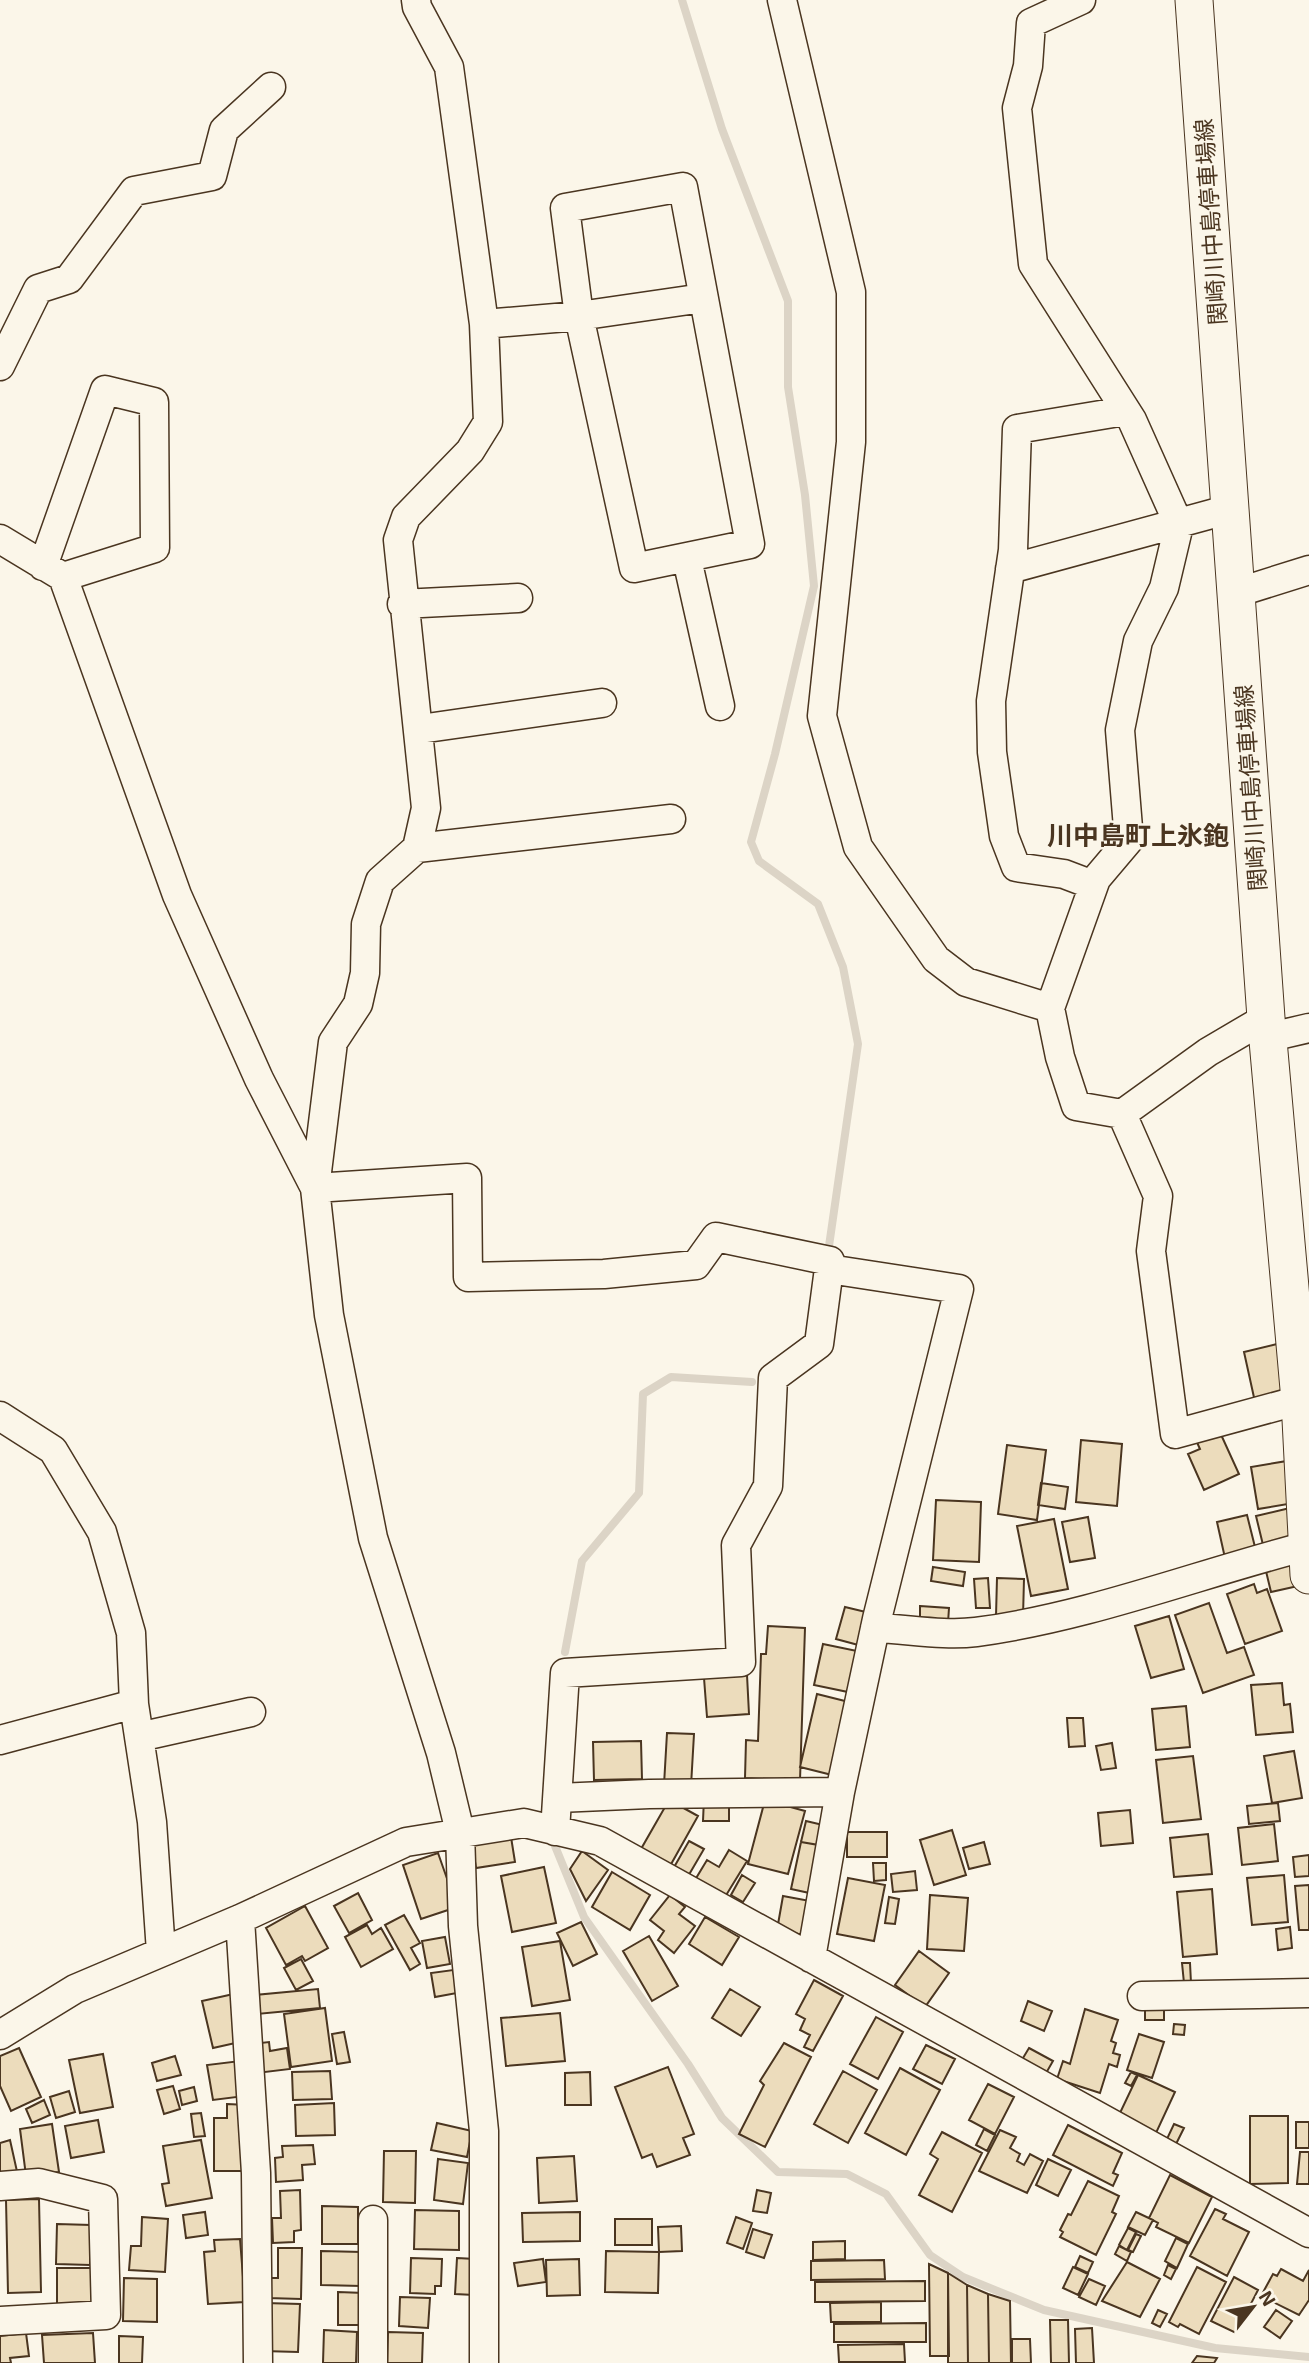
<svg xmlns="http://www.w3.org/2000/svg" width="1309" height="2363" font-family="'Exo 2','Noto Sans JP',sans-serif">
	<style>
		.lines { fill: none; stroke-linecap: round; stroke-linejoin: round }
		.stream { stroke: #dcd4c6; stroke-width: 8 }
		.building { fill: #ecdcbc; stroke: #4a3520; stroke-width: 2 }
		.minor-casing { stroke: #4a3520; stroke-width: 31 }
		.major-casing { stroke: #4a3520; stroke-width: 39 }
		.minor { stroke: #fbf6e9; stroke-width: 28 }
		.major { stroke: #fbf6e9; stroke-width: 37 }
		.labels { text-anchor: middle; dominant-baseline: central; stroke-width: 5; stroke-linejoin: round; paint-order: stroke }
		.street-label { font-size: 23px; fill: #4a3520; stroke: #fbf6e9 }
		.quarter-label { font-size: 26px; font-weight: bold; fill: #4a3520; stroke: #fbf6e9 }
	</style>
	<rect width="100%" height="100%" fill="#fbf6e9"/>
	<g class="lines">
		<path class="stream" d="M682 0 722 129 788 301V387L805 495 814 586 775 754 751 842 759 861 818 904 843 967 858 1044 829 1246
			M565 1652 582 1561 639 1493 643 1394 671 1377 752 1382
			M555 1846 584 1917 688 2064 722 2118 778 2172 847 2174 886 2194 930 2255 963 2277 1044 2310 1215 2348 1309 2357"/>
	</g>
	<path class="building" d="M1277 1344 1288 1395 1255 1402 1244 1352Z
		M1218 1428 1239 1474 1204 1490 1188 1454 1200 1449 1195 1438Z
		M1081 1440 1122 1444 1117 1506 1076 1502Z
		M1007 1445 1046 1450 1037 1520 998 1514Z
		M1287 1461 1294 1503 1258 1509 1251 1467Z
		M1041 1483 1068 1487 1065 1509 1038 1505Z
		M936 1500 981 1502 979 1562 933 1560Z
		M1290 1508 1298 1541 1264 1549 1256 1516Z
		M1247 1515 1256 1551 1225 1558 1217 1522Z
		M1088 1517 1095 1558 1070 1562 1062 1522Z
		M1054 1519 1068 1589 1031 1596 1017 1526Z
		M1292 1561 1298 1586 1271 1592 1265 1567Z
		M933 1567 965 1572 963 1586 931 1581Z
		M988 1578 990 1608H976L974 1579Z
		M997 1578 1024 1579 1023 1617 996 1616Z
		M1254 1584 1257 1593 1267 1589 1282 1631 1245 1644 1227 1594Z
		M1209 1603 1227 1653 1244 1647 1254 1675 1203 1693 1175 1615Z
		M920 1606 949 1608 948 1623 920 1621Z
		M845 1607 870 1613 862 1646 836 1639Z
		M1169 1616 1184 1669 1151 1678 1135 1626Z
		M768 1626 805 1628 800 1780 745 1778 746 1740 758 1741 761 1654H766Z
		M823 1644 857 1651 848 1692 814 1685Z
		M747 1675 749 1714 707 1717 704 1678Z
		M1282 1683 1284 1705 1290 1704 1293 1732 1256 1735 1251 1685Z
		M817 1694 849 1702 832 1775 800 1767Z
		M1186 1706 1190 1747 1156 1750 1152 1709Z
		M1067 1718H1083L1085 1746 1069 1747Z
		M667 1733 694 1734 691 1786 664 1785Z
		M641 1741 642 1779 594 1780 593 1742Z
		M1112 1743 1116 1768 1101 1770 1096 1746Z
		M1294 1751 1302 1798 1272 1803 1264 1756Z
		M1193 1756 1201 1819 1163 1823 1156 1760Z
		M704 1798H729V1821H703Z
		M669 1800 698 1816 670 1866 641 1849Z
		M765 1800 805 1811 788 1874 748 1864Z
		M1278 1803 1280 1821 1249 1824 1247 1806Z
		M1130 1810 1133 1843 1101 1846 1098 1813Z
		M806 1821 823 1825 819 1845 801 1842Z
		M1274 1824 1278 1861 1242 1865 1238 1828Z
		M952 1830 966 1875 934 1885 920 1840Z
		M847 1832H887V1857H847Z
		M1208 1834 1212 1874 1174 1877 1170 1838Z
		M511 1837 515 1862 476 1868 472 1843Z
		M689 1841 704 1849 687 1878 673 1869Z
		M801 1842 824 1846 814 1894 791 1889Z
		M984 1842 990 1864 969 1869 963 1848Z
		M729 1850 747 1861 725 1897 695 1880 707 1860 719 1867Z
		M582 1851 608 1870 586 1901 570 1869Z
		M438 1853 457 1907 421 1919 403 1865Z
		M1309 1855V1876L1295 1877 1293 1857Z
		M873 1863H886V1880L874 1881Z
		M544 1867 556 1923 512 1932 501 1876Z
		M915 1871 917 1890 893 1892 891 1874Z
		M612 1872 650 1895 630 1930 592 1907Z
		M742 1875 755 1883 743 1902 731 1895Z
		M1284 1875 1288 1922 1252 1925 1247 1878Z
		M848 1878 885 1885 874 1941 837 1934Z
		M1309 1885V1930H1299L1295 1886Z
		M1212 1889 1217 1954 1183 1957 1177 1892Z
		M358 1893 372 1920 349 1933 334 1906Z
		M670 1895 685 1907 679 1914 695 1926 674 1953 658 1940 664 1931 650 1920Z
		M930 1895 968 1898 964 1951 927 1949Z
		M783 1896 810 1901 804 1935 777 1930Z
		M889 1897 899 1899 895 1924 885 1923Z
		M305 1906 328 1948 305 1961 302 1956 286 1965 266 1928Z
		M404 1915 420 1943 411 1948 420 1964 410 1970 385 1925Z
		M705 1917 739 1937 722 1965 689 1944Z
		M581 1922 597 1954 573 1966 557 1933Z
		M367 1925 372 1934 381 1928 393 1949 361 1967 345 1937Z
		M1290 1927 1292 1948 1278 1950 1276 1929Z
		M649 1936 678 1986 652 2001 623 1951Z
		M445 1937 450 1964 427 1968 422 1941Z
		M560 1941 570 2000 532 2006 522 1947Z
		M919 1951 949 1973 925 2007 895 1985Z
		M301 1959 313 1981 296 1990 284 1968Z
		M1182 1963H1190L1191 1983H1184Z
		M453 1970 457 1993 435 1997 431 1973Z
		M814 1980 843 1996 813 2051 804 2047 810 2035 800 2030 805 2019 796 2014Z
		M318 1989 320 2008 257 2014 255 1995Z
		M730 1989 760 2007 741 2036 712 2018Z
		M238 1993 240 2042 213 2048 202 2001Z
		M1028 2001 1052 2011 1044 2031 1021 2021Z
		M1145 2005H1164V2020H1145Z
		M325 2008 332 2061 291 2067 284 2014Z
		M1085 2009 1118 2020 1111 2041 1116 2043 1113 2053 1120 2055 1117 2067 1109 2064 1100 2093 1057 2079 1063 2061 1070 2064Z
		M560 2013 565 2061 506 2066 501 2018Z
		M876 2017 903 2032 878 2079 850 2064Z
		M1174 2024 1185 2025 1184 2035 1173 2034Z
		M344 2032 350 2062 337 2064 332 2034Z
		M1139 2034 1164 2042 1152 2078 1127 2070Z
		M269 2042 270 2051 287 2048 290 2069 257 2073 252 2044Z
		M784 2043 811 2057 765 2147 739 2134 764 2085 760 2081Z
		M926 2045 955 2059 942 2084 913 2069Z
		M19 2048 41 2097 11 2111 0 2086V2056Z
		M1029 2048 1053 2061 1041 2082 1017 2068Z
		M103 2054 113 2107 80 2113 69 2060Z
		M175 2056 181 2075 157 2081 152 2063Z
		M240 2061 245 2096 213 2100 207 2065Z
		M668 2067 694 2134 683 2138 690 2155 657 2167 652 2154 642 2158 615 2087Z
		M900 2068 940 2090 906 2155 865 2133Z
		M330 2071 332 2099 293 2100 292 2072Z
		M843 2071 877 2090 848 2143 814 2124Z
		M590 2072 591 2105H565V2073Z
		M1131 2072 1137 2075 1131 2086 1125 2083Z
		M1138 2075 1175 2092 1156 2133 1119 2115Z
		M988 2084 1014 2097 995 2134 969 2120Z
		M173 2086 180 2109 164 2114 157 2090Z
		M194 2087 197 2101 182 2105 179 2091Z
		M69 2091 75 2112 56 2118 50 2097Z
		M44 2100 50 2115 32 2123 26 2109Z
		M334 2103 335 2135 296 2136 295 2105Z
		M227 2104 247 2105V2171H214V2118H227Z
		M201 2113 205 2136 194 2137 191 2114Z
		M1250 2116H1288V2183L1250 2184Z
		M98 2120 104 2152 71 2158 65 2126Z
		M1296 2122H1309V2148H1296Z
		M437 2123 472 2131 467 2157 431 2150Z
		M52 2124 59 2172 26 2176 20 2129Z
		M1174 2124 1184 2128 1175 2146 1166 2141Z
		M1068 2125 1122 2153 1113 2173 1118 2175 1113 2186 1053 2155Z
		M984 2129 995 2135 987 2151 976 2145Z
		M1000 2130 1016 2137 1010 2148 1020 2154 1017 2161 1024 2165 1030 2154 1043 2161 1027 2193 979 2171Z
		M942 2132 982 2153 952 2212 919 2195 938 2159 930 2154Z
		M10 2140 18 2176 0 2180V2143Z
		M201 2140 212 2198 166 2206 162 2184 169 2183 163 2146Z
		M313 2145 315 2164 302 2165 303 2180 276 2182 275 2158 283 2157 282 2146Z
		M384 2151H416L415 2203 383 2202Z
		M1300 2152H1309V2184H1297Z
		M574 2156 577 2201 539 2203 537 2158Z
		M438 2159 468 2163 463 2204 434 2200Z
		M1048 2159 1071 2170 1058 2196 1036 2185Z
		M1170 2175 1212 2197 1189 2243 1156 2227 1158 2223 1149 2218Z
		M1088 2181 1119 2196 1112 2212 1116 2214 1096 2255 1060 2237 1063 2232 1060 2230 1068 2214 1071 2215Z
		M300 2190 301 2230 294 2231V2242L273 2243 272 2218H281L280 2191Z
		M757 2190 771 2193 767 2213 753 2211Z
		M39 2199 41 2292 8 2293 6 2200Z
		M322 2206 358 2207V2244H322Z
		M1215 2209 1226 2214 1223 2219 1249 2232 1227 2276 1190 2256Z
		M415 2210 459 2211V2250L414 2249Z
		M205 2212 208 2235 186 2238 183 2215Z
		M580 2212V2241L523 2242 522 2213Z
		M1136 2212 1153 2220 1145 2235 1128 2227Z
		M142 2217 168 2219 165 2272 129 2270 131 2246H141Z
		M736 2217 752 2223 743 2249 727 2243Z
		M615 2219H652V2245H615Z
		M57 2224 91 2225 90 2265 56 2264Z
		M681 2226 682 2251 659 2252 658 2227Z
		M1128 2228 1136 2232 1127 2250 1119 2245Z
		M753 2229 772 2235 764 2258 746 2252Z
		M1136 2234 1141 2236 1133 2252 1128 2250Z
		M1176 2238 1188 2244 1177 2268 1165 2261Z
		M240 2239 245 2302 208 2304 204 2252 215 2251 214 2240Z
		M845 2241V2259L813 2260V2242Z
		M1119 2246 1131 2252 1127 2261 1115 2254Z
		M278 2248H302L301 2299 268 2298 269 2278H278Z
		M321 2251 362 2252 361 2286 321 2285Z
		M606 2251 659 2252 658 2293 605 2292Z
		M1080 2256 1093 2262 1088 2273 1075 2267Z
		M411 2258 442 2259 441 2286H435V2294L410 2293Z
		M457 2258 475 2259 474 2295 455 2294Z
		M543 2259 546 2282 518 2286 514 2263Z
		M579 2259 580 2295 547 2296 546 2260Z
		M884 2260 885 2279 811 2280V2261Z
		M1127 2262 1160 2279 1140 2317 1102 2301Z
		M929 2264 948 2273 949 2356H930Z
		M1168 2265 1176 2269 1171 2279 1164 2275Z
		M1073 2267 1088 2274 1078 2295 1063 2288Z
		M1197 2267 1226 2282 1199 2334 1180 2324 1178 2327 1169 2322Z
		M57 2268H92V2308H57Z
		M1281 2269 1303 2281 1309 2270V2300L1299 2315 1261 2296 1273 2274 1277 2276Z
		M948 2273 967 2285 968 2363H948Z
		M1234 2277 1258 2290 1236 2333 1211 2321Z
		M124 2278 157 2279V2322L123 2321Z
		M1089 2279 1105 2286 1096 2305 1079 2297Z
		M925 2281V2301L815 2302V2282Z
		M967 2285 988 2294 989 2363H968Z
		M338 2292 364 2293 363 2325H338Z
		M988 2294 1010 2301 1011 2363H989Z
		M400 2297 430 2298 428 2328 399 2326Z
		M881 2302V2322H831L830 2303Z
		M265 2303 300 2304 298 2352 263 2351Z
		M1158 2310 1167 2314 1160 2327 1152 2323Z
		M1276 2310 1292 2321 1280 2338 1264 2327Z
		M1050 2320H1068L1069 2363H1051Z
		M926 2323V2342H834V2324Z
		M1092 2328 1094 2363H1076L1075 2329Z
		M324 2330 357 2332 356 2363H323Z
		M388 2332 423 2333 422 2363H387Z
		M26 2333 29 2356 10 2358 11 2363H0V2336Z
		M93 2333 95 2363H44L42 2335Z
		M119 2336 143 2337 142 2363H119Z
		M1012 2339H1030L1031 2363H1012Z
		M904 2344 905 2362H839L838 2345Z
		M1197 2356 1217 2358 1214 2363H1192Z"/>
	<g class="lines">
		<g class="minor-casing">
			<path id="minor" d="M416 0 417 7 449 67 484 324 488 422 470 451 406 517 398 540 426 808 417 848 380 881 366 924 365 973 358 1004 333 1042 315 1188 467 1178 468 1277 604 1274 696 1265 716 1237 830 1261 819 1344 773 1378 768 1486 736 1545 741 1662 565 1673 555 1831
				M782 0 851 292V442L822 716 858 847 936 959 966 982 1050 1008 1060 1057 1076 1106 1122 1114 1208 1052 1266 1018
				M683 187 750 544 634 568 579 316 565 208Z
				M484 324 579 316 703 298
				M0 366 38 289 69 279 134 191 212 176 224 130 271 87
				M0 539 63 577 177 895 259 1079 315 1188 329 1315 373 1538 441 1753 460 1832 463 1926 484 2131V2363
				M687 559 720 706
				M43 566 105 390 154 402 155 548 63 577
				M1010 569 1230 509
				M1236 593 1309 570
				M402 604 518 598
				M420 729 602 703
				M417 848 671 819
				M1093 885 1064 874 1016 867 1004 836 992 752 991 701 1013 550 1017 429 1125 411
				M1050 1008 1096 879 1129 840 1120 730 1138 641 1164 588 1179 525 1132 420 1033 264 1017 108 1028 66 1031 23 1081 0
				M1270 1037 1309 1028
				M1122 1114 1158 1196 1151 1251 1175 1434 1300 1400
				M0 1416 53 1450 102 1532 131 1633 134 1704 152 1822 161 1952
				M875 1628C907 1629 944 1636 976 1632 1089 1617 1198 1574 1307 1546
				M139 1737 251 1712
				M0 1740 134 1704
				M558 1798 649 1794 840 1792
				M240 1919 256 2173 258 2363
				M811 1958 840 1792 877 1619 959 1289 829 1269
				M1142 1996 1309 1993
				M0 2035 75 1989 240 1919 406 1842 524 1823 600 1841 1309 2233
				M0 2186 39 2183 103 2199 106 2315 0 2321
				M373 2220V2363"/>
		</g>
		<g class="major-casing">
			<path id="major" d="M1194 0 1266 1018 1300 1400 1309 1575"/>
		</g>
		<use href="#minor" class="minor"/>
		<use href="#major" class="major"/>
	</g>
	<g class="labels">
		<g class="street-label">
			<text transform="translate(1210 222) rotate(-94)">関崎川中島停車場線</text>
			<text transform="translate(1250 788) rotate(-94)">関崎川中島停車場線</text>
		</g>
		<g class="quarter-label">
			<text x="1138" y="834">川中島町上氷鉋</text>
		</g>
	</g>
	<g transform="translate(1253 2307) rotate(59)" stroke="#fbf6e9" stroke-width="5" paint-order="stroke">
	<path d="M0-5L12 26L0 18L-12 26Z" fill="#4a3520"/>
	<text y="-10" font-size="19" font-weight="bold" text-anchor="middle" fill="#4a3520">N</text>
	</g>
</svg>
